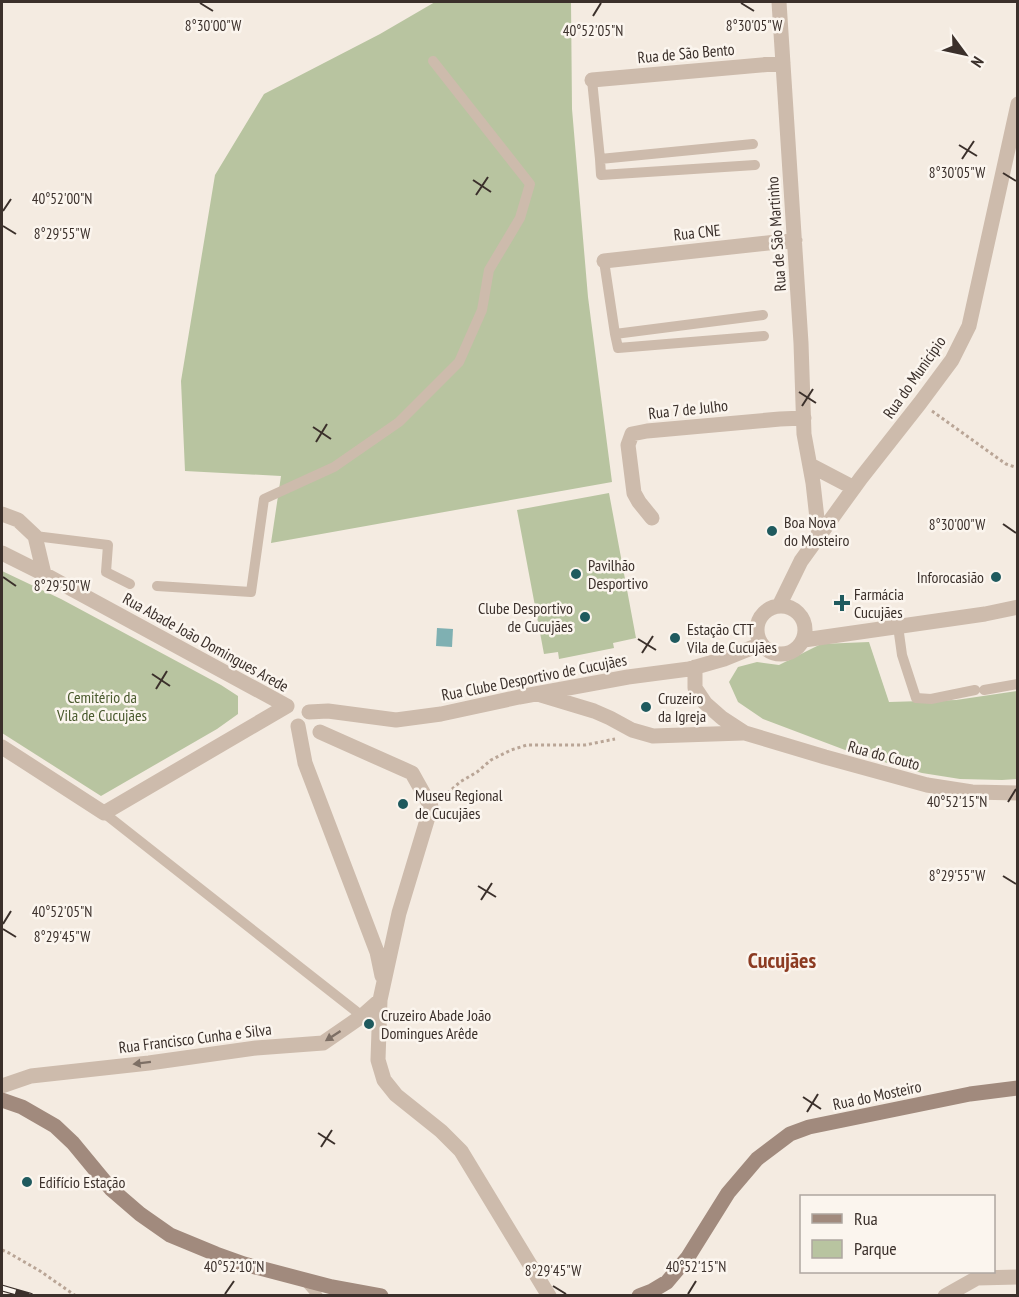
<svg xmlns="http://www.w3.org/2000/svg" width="1019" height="1297" font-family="'PT Sans Narrow',sans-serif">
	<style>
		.green { fill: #b8c4a0 }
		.water { fill: #7fb0b2 }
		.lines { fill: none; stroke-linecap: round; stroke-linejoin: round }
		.path { stroke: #b9a596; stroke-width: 3; stroke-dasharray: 3 3; stroke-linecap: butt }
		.service { stroke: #cdbbac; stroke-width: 10 }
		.minor { stroke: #cdbbac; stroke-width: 15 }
		.secondary { stroke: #a18a7d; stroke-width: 15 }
		.rail-casing { stroke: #3b302b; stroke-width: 7 }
		.rail { stroke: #fbf5ee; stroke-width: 4.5; stroke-dasharray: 14; stroke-linecap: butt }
		.oneway { fill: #7d6f65 }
		.ticks { fill: none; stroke: #3b302b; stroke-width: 2 }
		.poi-dot { fill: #1f5a5e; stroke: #fbf5ee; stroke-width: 2 }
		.labels { text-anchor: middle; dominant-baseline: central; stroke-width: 5; stroke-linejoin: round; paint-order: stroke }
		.street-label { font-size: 16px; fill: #3b302b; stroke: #fbf5ee }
		.poi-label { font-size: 16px; fill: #3b302b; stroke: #fbf5ee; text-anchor: start }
		.park-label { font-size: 16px; fill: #4a5a2e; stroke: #fbf5ee }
		.district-label { font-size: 22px; font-weight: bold; fill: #8c3b22; stroke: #fbf5ee }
		.ticks-label { font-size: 15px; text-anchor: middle; fill: #3b302b; stroke: #fbf5ee; stroke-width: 5; stroke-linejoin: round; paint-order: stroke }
	</style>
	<rect width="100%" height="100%" fill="#f4ebe1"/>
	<path class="green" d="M435 2H571L572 109 588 297 612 482 271 543 281 476 185 471 181 381 215 175 264 94 380 34Z
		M609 493 636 638 613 643 614 648 559 659 558 652 544 654 517 510Z
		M2 571 61 599 221 685 238 696V714L217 729 101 796 2 733Z
		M869 642 889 702 956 700 1017 691V779L1002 780 960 779 922 773 853 753 763 719 738 702 729 682 738 667 757 662 779 665 821 644Z"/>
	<path class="water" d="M437 628 453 629 452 647 436 646Z"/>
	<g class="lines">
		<path class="path" d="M932 411 1006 464 1018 468
			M443 797 460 782 477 772 491 760 511 750 527 745H585L615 739
			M2 1250 9 1253 40 1271 76 1296"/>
		<path class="service" d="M592 80 600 159 753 144
			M600 159 601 175 755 165
			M604 261 615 334 763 315
			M615 334 618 348 764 336
			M35 536 108 545 106 572 130 584
			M157 586 251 592 264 499 334 467 399 422 459 362 482 310 489 270 520 218 530 184 433 61
			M898 626 902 655 916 698 931 699 975 690
			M984 690 1018 684
			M104 813 362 1016
			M305 1281 318 1296"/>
		<path class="minor" d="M779 2 801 343 804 434 813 483 819 536
			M592 80 783 63
			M604 261 795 240
			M810 465 854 488
			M2 514 18 520 35 536 44 574
			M652 518 639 502 634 493 628 445 632 434 647 431 780 419 804 418
			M2 553 44 574 287 706
			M779 606 801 561 861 478 920 403 952 360 969 326 1018 104
			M757 630a24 24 0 1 1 48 0a24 24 0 1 1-48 0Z
			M804 640 985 614 1018 607
			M695 667V688L705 703 722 718 745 733 825 757 927 785 972 792 1018 793
			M541 695 594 711 610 718 632 730 653 736 743 733
			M309 712 328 711 396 720 441 714 519 697 628 677 689 669 724 659 761 644
			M298 726 305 763 377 952 382 976
			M320 732 412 773 431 807 399 913 380 1000 378 1060 384 1080 396 1095 441 1131 461 1151 549 1296
			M2 747 104 813 287 706
			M2 1086 31 1076 149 1063 256 1048 323 1043 362 1016 380 1000
			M945 1296 977 1278 1018 1277"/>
		<path class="secondary" d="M2 1100 22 1107 55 1126 73 1143 111 1189 140 1214 170 1235 216 1254 244 1264 332 1287 381 1296
			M639 1296 652 1291 667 1282 688 1257 728 1193 757 1159 790 1134 809 1127 970 1094 1018 1088"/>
		<g class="rail-casing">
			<path id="rail" d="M2 1288 30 1296"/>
		</g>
		<use href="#rail" class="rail"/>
	</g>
	<defs><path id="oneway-solid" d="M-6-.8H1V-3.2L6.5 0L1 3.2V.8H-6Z" transform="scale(1.5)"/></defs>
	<g class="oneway">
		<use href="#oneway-solid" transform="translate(333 1036) rotate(147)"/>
		<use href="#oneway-solid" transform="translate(142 1063) rotate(173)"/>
	</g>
	<path class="ticks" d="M200 3 213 11M741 3 754 11M593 16 601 3M959 145 977 156M962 159 974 141M1003 173 1016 181M473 180 491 192M476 195 488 177M3 211 11 199M3 226 16 234M799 392 816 403M802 406 813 389M313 427 331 439M316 442 327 424M1003 524 1016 533M3 577 16 586M638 639 656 650M642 653 653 636M152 674 170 686M156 689 167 671M1008 802 1016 789M1003 876 1016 884M478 886 496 897M481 900 492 883M3 924 11 911M3 929 16 937M803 1097 821 1109M807 1112 818 1094M318 1133 335 1144M321 1147 332 1130M553 1286 566 1294M225 1294 234 1281M688 1294 696 1281"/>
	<g class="poi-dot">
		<circle cx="772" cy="531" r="6"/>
		<circle cx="576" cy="574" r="6"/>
		<circle cx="996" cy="577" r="6"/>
		<path d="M839 594h6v6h6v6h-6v6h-6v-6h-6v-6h6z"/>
		<circle cx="585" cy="617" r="6"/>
		<circle cx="675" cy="638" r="6"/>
		<circle cx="646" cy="707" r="6"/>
		<circle cx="403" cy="804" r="6"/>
		<circle cx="369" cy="1024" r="6"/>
		<circle cx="27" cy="1182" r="6"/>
	</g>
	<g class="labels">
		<g class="street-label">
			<text transform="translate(686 53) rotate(-5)">Rua de São Bento</text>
			<text transform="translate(697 232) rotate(-6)">Rua CNE</text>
			<text transform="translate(776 234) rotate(-94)">Rua de São Martinho</text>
			<text transform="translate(914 377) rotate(-55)">Rua do Município</text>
			<text transform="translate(688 409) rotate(-6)">Rua 7 de Julho</text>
			<text transform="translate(206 642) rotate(29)">Rua Abade João Domingues Arede</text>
			<text transform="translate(534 677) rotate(-11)">Rua Clube Desportivo de Cucujães</text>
			<text transform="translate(884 755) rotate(15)">Rua do Couto</text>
			<text transform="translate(195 1038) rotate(-7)">Rua Francisco Cunha e Silva</text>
			<text transform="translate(877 1095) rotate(-12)">Rua do Mosteiro</text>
		</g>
		<g class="poi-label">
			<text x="784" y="522">Boa Nova<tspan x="784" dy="18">do Mosteiro</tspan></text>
			<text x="588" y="565">Pavilhão<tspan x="588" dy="18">Desportivo</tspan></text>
			<text x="984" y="577" text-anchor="end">Inforocasião</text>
			<text x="854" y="594">Farmácia<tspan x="854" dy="18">Cucujães</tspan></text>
			<text x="573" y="608" text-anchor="end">Clube Desportivo<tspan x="573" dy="18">de Cucujães</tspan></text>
			<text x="687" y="629">Estação CTT<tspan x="687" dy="18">Vila de Cucujães</tspan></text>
			<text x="658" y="698">Cruzeiro<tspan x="658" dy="18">da Igreja</tspan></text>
			<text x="415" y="795">Museu Regional<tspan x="415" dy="18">de Cucujães</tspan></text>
			<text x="381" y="1015">Cruzeiro Abade João<tspan x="381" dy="18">Domingues Arêde</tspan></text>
			<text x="39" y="1182">Edifício Estação</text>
		</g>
		<g class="park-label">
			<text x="102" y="697">Cemitério da<tspan x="102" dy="18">Vila de Cucujães</tspan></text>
		</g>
		<g class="district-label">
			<text x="782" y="960">Cucujães</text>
		</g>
	</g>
	<g class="ticks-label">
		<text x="213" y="31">8°30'00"W</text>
		<text x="754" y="31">8°30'05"W</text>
		<text x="593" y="36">40°52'05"N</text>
		<text x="957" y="178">8°30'05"W</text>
		<text x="62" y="204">40°52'00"N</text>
		<text x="62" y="239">8°29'55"W</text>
		<text x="957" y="530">8°30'00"W</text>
		<text x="62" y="591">8°29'50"W</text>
		<text x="957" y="807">40°52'15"N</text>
		<text x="957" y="881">8°29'55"W</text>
		<text x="62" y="917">40°52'05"N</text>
		<text x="62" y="942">8°29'45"W</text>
		<text x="234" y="1272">40°52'10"N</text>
		<text x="696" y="1272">40°52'15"N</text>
		<text x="553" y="1276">8°29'45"W</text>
	</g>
	<rect width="1019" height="1297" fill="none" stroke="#3b302b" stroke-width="6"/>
	<rect x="800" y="1195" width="195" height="78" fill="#fbf5ee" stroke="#aea6a0" stroke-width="1.5"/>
	<rect x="812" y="1214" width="30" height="9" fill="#a18a7d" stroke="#aea6a0" stroke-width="1.5"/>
	<text x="854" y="1225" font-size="18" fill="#3b302b">Rua</text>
	<rect x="812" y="1240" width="30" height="18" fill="#b8c4a0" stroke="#aea6a0" stroke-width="1.5"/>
	<text x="854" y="1255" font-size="18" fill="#3b302b">Parque</text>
	<g transform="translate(965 54) rotate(123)" stroke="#fbf5ee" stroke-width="4.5" paint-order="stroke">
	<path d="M0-4.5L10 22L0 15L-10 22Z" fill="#3b302b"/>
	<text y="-9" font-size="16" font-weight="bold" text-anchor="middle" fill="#3b302b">N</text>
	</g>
</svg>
